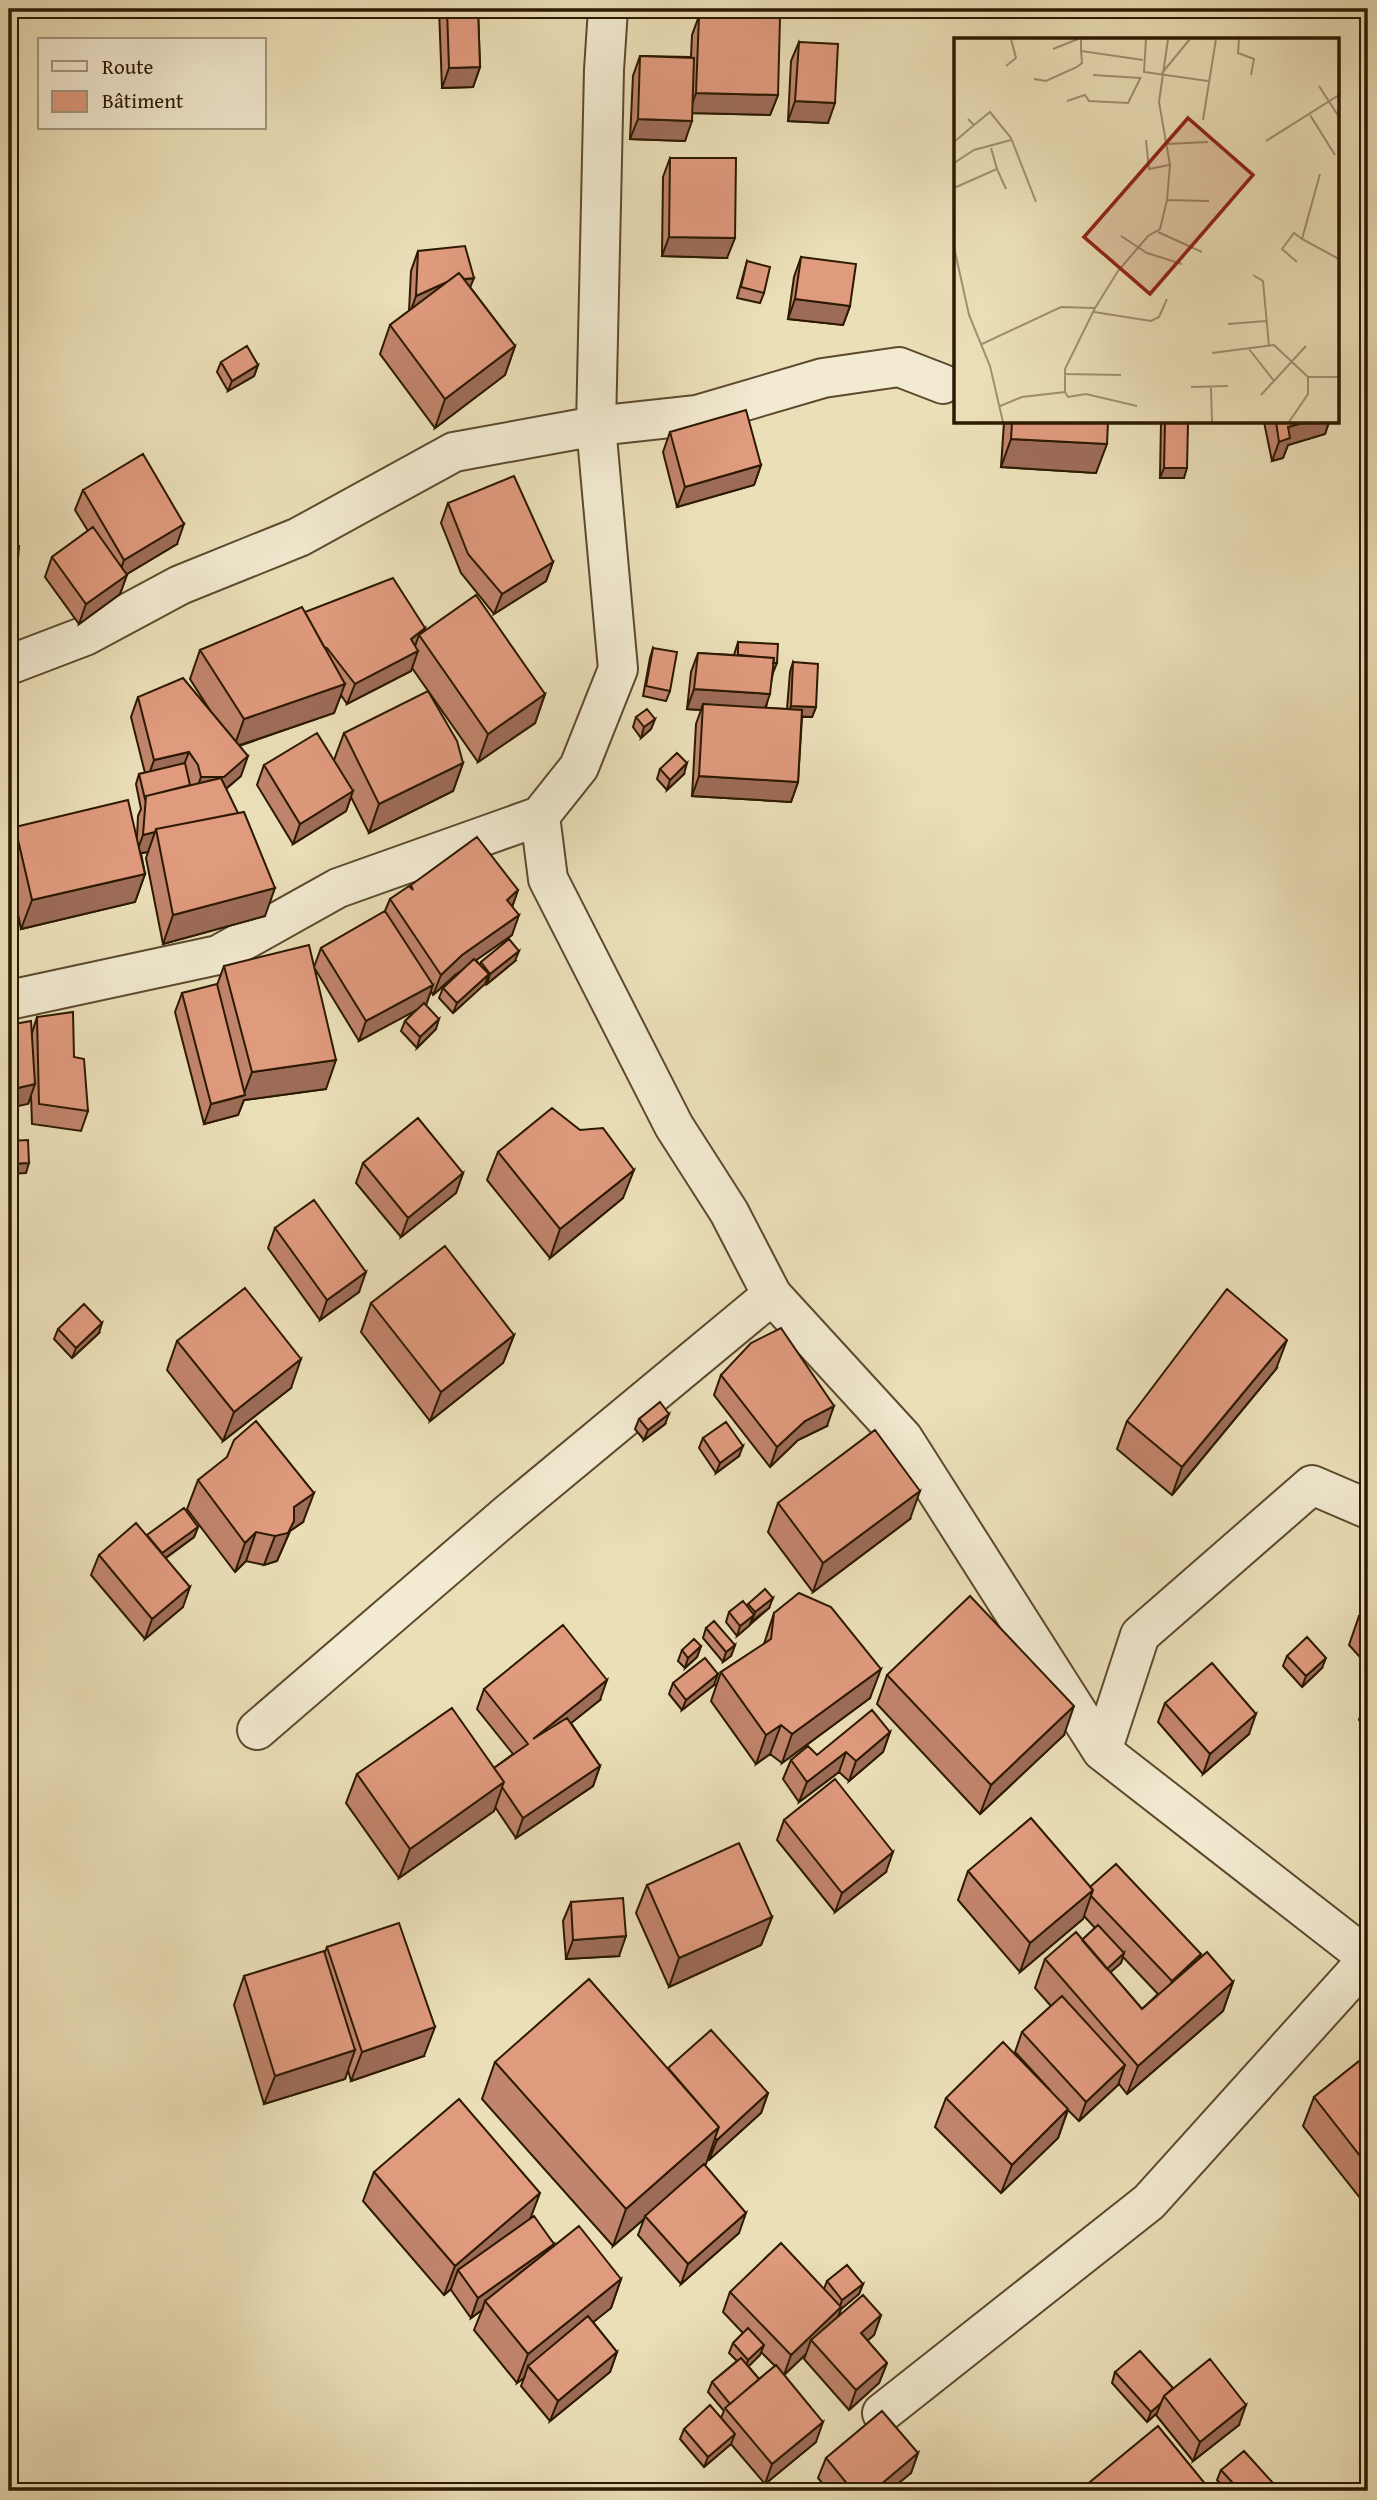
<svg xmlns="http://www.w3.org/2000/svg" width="1377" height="2500" font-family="'Gentium Book Plus',serif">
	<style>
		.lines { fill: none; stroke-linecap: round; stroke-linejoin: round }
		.minor-casing { stroke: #5c4a2f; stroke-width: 42 }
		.minor { stroke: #f2ead1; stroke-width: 38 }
		.wall { fill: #c1846c; stroke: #2c1901; stroke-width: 2; fill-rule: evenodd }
		.shaded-wall { fill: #9d6c58; stroke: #2c1901; stroke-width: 2 }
		.building { fill: #e09a7e; stroke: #2c1901; stroke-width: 2 }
		.inset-road { fill: none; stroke: #9f906f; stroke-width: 2 }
		.view { fill: #8f2418; fill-opacity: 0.15; stroke: #8f2418; stroke-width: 3.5 }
		.inset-edge { fill: none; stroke: #2c1901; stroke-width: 3.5 }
	</style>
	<rect width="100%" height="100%" fill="#ebdfb8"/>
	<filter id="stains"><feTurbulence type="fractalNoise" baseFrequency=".00286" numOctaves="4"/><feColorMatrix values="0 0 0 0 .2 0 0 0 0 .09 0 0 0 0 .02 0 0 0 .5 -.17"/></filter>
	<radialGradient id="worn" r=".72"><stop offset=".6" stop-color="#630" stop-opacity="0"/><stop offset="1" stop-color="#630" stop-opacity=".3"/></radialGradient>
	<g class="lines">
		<g class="minor-casing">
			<path id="minor" d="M9 665 85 636 180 585 299 537 454 452 596 426 697 415 823 378 899 367 943 384
				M9 1000 218 955 338 888 540 816
				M772 1295 903 1438 1102 1751 1368 1958
				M257 1730 509 1513 772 1295 729 1212 674 1126 548 879 540 816 579 767 618 669 596 426 604 70 608 9
				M1102 1751 1140 1635 1312 1485 1368 1509
				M882 2413 1149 2202 1368 1959"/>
		</g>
		<use href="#minor" class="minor"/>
	</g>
	<path class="wall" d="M439 9H478L480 67 473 87 442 88Z
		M699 16 778 95 770 115 692 113 685 141 630 139 633 76 640 56 691 57 692 35Z
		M799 42 828 123 788 121 791 61Z
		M670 158 727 258 662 256 663 177Z
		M418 251 470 287 515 346 505 375 435 428 380 354 390 325 409 311 411 271Z
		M801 257 850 306 843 325 788 319 794 277Z
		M747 261 764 293 760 303 737 298Z
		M221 362 258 365 254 376 228 391 217 372Z
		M1004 422H1108L1096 473 1001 467Z
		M1161 422H1188L1184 478H1160Z
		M1264 422H1329L1325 434 1288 445 1283 458 1272 461Z
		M670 432 761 465 754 485 677 507 663 452Z
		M83 490 177 544 127 574 120 594 79 624 45 577 52 557 88 531 75 510Z
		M448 503 553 562 546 581 494 614 461 573 441 523Z
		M305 612 425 628 424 631 545 694 535 723 478 762 412 668 411 671 347 704 341 695 334 713 239 746 241 776 226 789 265 916 163 944 146 858 148 852 141 853 145 874 135 902 21 929 15 900 9 915V844L15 827 137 837 138 816 141 809 136 784 139 774 145 773 131 717 138 697 211 712 190 679 200 650Z
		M738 642 773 673 766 708 787 709 790 672 793 662 816 707 812 717H802L798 782 791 802 692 796 696 724 701 710 687 709 691 672 698 653 734 655Z
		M653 648 670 691 666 701 643 696 650 658Z
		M636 717 655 719 651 729 641 738 633 727Z
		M344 733 463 763 453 791 369 833 351 797 346 811 293 844 257 785 264 765 334 760Z
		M660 769 684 774 667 790 657 779Z
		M411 885 518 890 512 907V935L476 960 480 965 481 962 515 961 487 984 485 983 453 1013 439 998 443 988 461 971 433 995 431 991 426 1005 436 1029 417 1048 401 1031 405 1021 417 1009 359 1041 315 969 326 1089 244 1100 238 1115 204 1124 175 1012 182 993 217 985 224 966 314 967 321 948 385 911 390 899 410 887Z
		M37 1017 74 1057 88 1111 81 1131 32 1124 31 1095 28 1104 32 1033Z
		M580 1130 623 1198 550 1258 487 1180 498 1152Z
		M363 1163 463 1173 456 1193 401 1237 356 1183Z
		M275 1228 359 1292 320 1320 268 1248Z
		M371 1303 514 1335 503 1363 430 1421 361 1332Z
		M58 1329 99 1333 72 1358 54 1339Z
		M177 1341 291 1388 223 1441 167 1370Z
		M1276 1369 1172 1495 1117 1449 1127 1421Z
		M721 1375 827 1426 798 1440 770 1467 714 1395Z
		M639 1419 665 1424 644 1440 635 1429Z
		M703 1438 739 1456 716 1473 699 1448Z
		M198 1480 303 1522 290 1531 277 1561 264 1565 246 1561 235 1572 187 1509Z
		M778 1503 910 1519 813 1592 768 1532Z
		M198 1527 194 1537 166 1558 183 1607 145 1639 91 1575 99 1555 147 1535Z
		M748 1604 769 1608 737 1636 726 1622 729 1612 747 1606Z
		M1368 1608V1666L1349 1645 1359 1616Z
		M774 1613 870 1698 782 1763 770 1754 756 1764 711 1701 721 1672 764 1644Z
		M706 1628 735 1645 731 1656 723 1662 703 1638Z
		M701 1646 697 1657 685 1668 678 1661 682 1650Z
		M1287 1656 1322 1668 1302 1687 1283 1666Z
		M887 1675 1064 1735 980 1814 877 1704Z
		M673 1683 714 1685 682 1710 669 1694Z
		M484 1689 600 1700 571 1723 600 1766 593 1786 516 1838 495 1807 494 1811 399 1878 346 1803 357 1774 494 1768 513 1754 477 1709Z
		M1165 1703 1249 1734 1203 1774 1158 1722Z
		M1368 1703V1729L1359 1720 1362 1710Z
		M890 1732 883 1752 849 1781 839 1772 799 1802 783 1779 791 1760 817 1755Z
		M784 1820 886 1872 835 1912 777 1840Z
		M968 1871 1090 1887 1201 1954 1200 1958 1233 1982 1223 2011 1127 2094 1119 2084 1079 2121 1068 2110 1058 2138 1001 2193 935 2127 946 2098 1049 2089 1015 2052 1022 2032 1051 2006 1035 1988 1045 1959 1082 1940 1095 1928 1084 1916 1083 1919 1020 1972 958 1900ZM1123 1957 1158 1994 1142 2009 1110 1972 1121 1963Z
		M647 1885 772 1917 761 1945 669 1987 636 1913Z
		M571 1902 619 1956 566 1959 563 1921Z
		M327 1947 424 2056 351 2081 348 2070 345 2079 264 2104 234 2005 244 1976 325 1952Z
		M1368 2054V2208L1303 2126 1314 2097Z
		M495 2062 668 2068 768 2093 761 2113 709 2160 708 2158 704 2165 739 2233 681 2284 638 2235 644 2219 613 2246 482 2099Z
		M374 2172 531 2219 554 2244 553 2247 621 2279 611 2308 593 2322 617 2352 610 2372 550 2421 521 2386 524 2378 517 2383 474 2330 482 2310 471 2318 451 2290V2289L444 2295 363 2201Z
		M827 2281 863 2284 859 2294 841 2309 838 2316 881 2315 874 2335 867 2341 887 2363 879 2383 849 2410 804 2359 806 2354 784 2375 816 2442 765 2484 731 2444 704 2467 680 2439 684 2429 721 2418 724 2411 708 2392 712 2382 737 2361 729 2353 733 2343 743 2333 723 2312 730 2292 824 2289ZM761 2352 775 2366 759 2379 748 2366 760 2355Z
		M1115 2372 1173 2388 1239 2425 1193 2461 1156 2415 1157 2413 1147 2422 1112 2383Z
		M918 2453 911 2473 889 2491H829L818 2478 826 2458Z
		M1221 2470 1273 2483 1270 2491H1227L1217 2480Z"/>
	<path class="shaded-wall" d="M480 67 473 87 442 88 449 68Z
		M696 93 778 95 770 115 689 113Z
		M795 101 835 103 828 123 788 121Z
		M638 119 692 121 685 141 630 139Z
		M669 237 735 238 727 258 662 256Z
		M474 278 466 297 409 316 416 296 445 283Z
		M795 299 850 306 843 325 788 319Z
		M515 346 505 375 435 428 445 399Z
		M258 365 254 376 228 391 232 381Z
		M1306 422H1329L1325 434 1288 445 1283 458 1272 461 1279 442 1288 427Z
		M1011 439 1107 444 1096 473 1001 467Z
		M761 465 754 485 677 507 685 487Z
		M1164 468H1187L1184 478H1160Z
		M184 524 177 544 117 580 124 560Z
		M553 562 546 581 494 614 502 594Z
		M127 575 120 594 79 624 86 604Z
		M9 621H13L9 634Z
		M425 628 422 638 419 635 413 652 418 651 411 671 347 704 355 684Z
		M737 661 777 663 773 673 734 671Z
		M345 684 334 713 234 747 244 719Z
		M694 689 770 694 763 714 703 704 701 710 687 709Z
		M545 694 535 723 478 762 488 734Z
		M791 706 816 707 812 717 787 716Z
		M655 719 651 729 641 738 644 727Z
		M189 752 181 772 147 780 154 760Z
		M248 756 241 776 216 797 194 796 201 777Z
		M463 763 453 791 369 833 379 804Z
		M687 763 684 774 667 790 670 780Z
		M699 776 798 782 791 802 692 796Z
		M353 791 346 811 293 844 300 824Z
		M155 832 148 852 136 854 143 835Z
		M145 874 135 902 21 929 32 900Z
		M275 888 265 916 163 944 173 915Z
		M518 890 511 910 507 900Z
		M16 896 9 915V897Z
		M519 915 512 935 455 975 433 995 441 975 462 955Z
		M519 951 515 961 487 984 490 974Z
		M489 974 485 984 453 1013 457 1003Z
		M433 985 426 1005 359 1041 366 1021Z
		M439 1019 436 1029 417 1048 420 1037Z
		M336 1060 326 1089 244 1100 238 1115 204 1124 211 1104 243 1096 252 1072Z
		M35 1084 28 1104 9 1108V1090Z
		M29 1163 26 1173 9 1174V1164Z
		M634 1170 623 1198 550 1258 560 1229Z
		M463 1173 456 1193 401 1237 408 1218Z
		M366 1272 359 1292 320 1320 327 1300Z
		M102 1323 99 1333 72 1358 76 1348Z
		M514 1335 503 1363 430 1421 441 1392Z
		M1287 1340 1276 1369 1172 1495 1182 1467Z
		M301 1359 291 1388 223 1441 234 1412Z
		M834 1406 827 1426 798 1440 770 1467 777 1447 805 1421Z
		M669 1414 665 1424 644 1440 648 1430Z
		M743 1446 739 1456 716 1473 720 1463Z
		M920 1491 910 1519 813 1592 823 1563Z
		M314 1493 303 1522 290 1531 277 1561 264 1565 275 1536 294 1507Z
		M198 1527 194 1537 157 1564 161 1554Z
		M256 1532 246 1561 235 1572 245 1543Z
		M190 1587 183 1607 145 1639 152 1619Z
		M773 1598 769 1608 751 1622 755 1612Z
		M754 1615 750 1625 737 1636 740 1626Z
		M735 1645 731 1656 723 1662 726 1652Z
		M701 1646 697 1657 685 1668 688 1658Z
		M1326 1658 1322 1668 1302 1687 1306 1676Z
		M881 1669 870 1698 782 1763 792 1734Z
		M718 1674 714 1685 682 1710 686 1700Z
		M607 1680 600 1700 526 1759 533 1739Z
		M1074 1706 1064 1735 980 1814 991 1785Z
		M1256 1714 1249 1734 1203 1774 1210 1754Z
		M781 1725 770 1754 756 1764 766 1735Z
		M890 1732 883 1752 849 1781 856 1761Z
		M846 1752 839 1772 799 1802 807 1782Z
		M600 1766 593 1786 516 1838 523 1818Z
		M504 1782 494 1811 399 1878 410 1849Z
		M893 1852 886 1872 835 1912 842 1893Z
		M1093 1890 1083 1919 1020 1972 1030 1943Z
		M772 1917 761 1945 669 1987 679 1958Z
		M626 1936 619 1956 566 1959 573 1940Z
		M1124 1953 1121 1963 1096 1985 1100 1975Z
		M1201 1954 1194 1974 1165 2001 1172 1981Z
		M1233 1982 1223 2011 1127 2094 1138 2066Z
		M435 2027 424 2056 351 2081 362 2052Z
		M355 2050 345 2079 264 2104 275 2076Z
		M1125 2065 1118 2085 1079 2121 1086 2102Z
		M768 2093 761 2113 709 2160 717 2140Z
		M1068 2109 1058 2138 1001 2193 1012 2165Z
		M719 2127 706 2164 646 2217 645 2216 644 2219 613 2246 626 2209Z
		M540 2193 529 2222 458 2270 451 2289 444 2295 455 2266Z
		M746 2213 739 2233 681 2284 688 2264Z
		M554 2244 546 2264 485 2301 482 2310 471 2318 478 2298Z
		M621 2279 611 2308 532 2371 528 2366 524 2378 517 2383 528 2354Z
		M863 2284 859 2294 841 2309 834 2327 811 2340 806 2354 784 2375 791 2355 839 2309 842 2300Z
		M881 2315 874 2335 853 2353 861 2333Z
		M764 2345 760 2355 745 2370 748 2360Z
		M617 2352 610 2372 550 2421 558 2401Z
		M887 2363 879 2383 849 2410 856 2390Z
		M1161 2403 1157 2413 1147 2422 1151 2412Z
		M1246 2405 1239 2425 1193 2461 1200 2442Z
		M823 2422 816 2442 765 2484 772 2464Z
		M735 2434 731 2444 704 2467 708 2457Z
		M918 2453 911 2473 889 2491H873Z
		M1273 2483 1270 2491H1264Z"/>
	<path class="building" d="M447 9H478L480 67 449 68Z
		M699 16 780 18 778 95 696 93Z
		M799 42 838 44 835 103 795 101Z
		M640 56 694 58 692 121 638 119Z
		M670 158H736L735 238 669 237Z
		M465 246 474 278 464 279 459 273 447 282 416 296 418 251Z
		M801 257 856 264 850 306 795 299Z
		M747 261 770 267 764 293 741 287Z
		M459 273 515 346 445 399 390 325Z
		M247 346 258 365 232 381 221 362Z
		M746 410 761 465 685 487 670 432Z
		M1012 422H1108L1107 444 1011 439Z
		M1165 422H1188L1187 468H1164Z
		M1276 422H1306L1288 427 1290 438 1279 442Z
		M143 454 184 524 124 560 83 490Z
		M514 476 553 562 502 594 468 554 448 503Z
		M93 527 127 575 86 604 52 557Z
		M9 545 19 546 13 621H9Z
		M393 578 425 628 411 639 418 651 355 684 327 648 324 647 305 612Z
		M476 595 545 694 488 734 419 635Z
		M302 607 345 684 244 719 200 650Z
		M738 642 778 644 777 663H773L774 658 738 655Z
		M653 648 677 652 670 691 646 686Z
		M698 653 774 658 770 694 694 689Z
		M793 662 818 664 816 707 791 706Z
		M183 678 248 756 224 777H201L198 765 189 752 154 760 138 697Z
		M428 691 457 741 463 763 379 804 344 733Z
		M703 704 802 710 798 782 699 776Z
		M647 709 655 719 644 727 636 717Z
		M317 733 353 791 300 824 264 765Z
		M677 753 687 763 670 780 660 769Z
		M185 763 190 785 146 796 145 799 139 774Z
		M221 778 238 813 156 829 155 832 143 835 146 796Z
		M128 800 145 874 32 900 15 827Z
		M244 812 275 888 173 915 156 829Z
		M477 837 518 890 507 900 519 915 462 955 441 975 390 899 409 886 413 890 411 885Z
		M9 856 16 896 9 897Z
		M385 911 433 985 366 1021 321 948Z
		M509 939 519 951 490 974 481 962Z
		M309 945 336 1060 252 1072 224 966Z
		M474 959 489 974 457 1003 443 988Z
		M217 984 245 1095 211 1104 182 993Z
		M424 1003 439 1019 420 1037 405 1021Z
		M73 1012 74 1057 84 1059 88 1111 39 1104 37 1017Z
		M31 1021 35 1084 9 1090V1025Z
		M552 1108 580 1130 603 1128 634 1170 560 1229 498 1152Z
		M418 1118 463 1173 408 1218 363 1163Z
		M28 1140 29 1163 9 1164V1141Z
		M314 1200 366 1272 327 1300 275 1228Z
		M445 1246 514 1335 441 1392 371 1303Z
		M245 1288 301 1359 234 1412 177 1341Z
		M1227 1289 1287 1340 1182 1467 1127 1421Z
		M84 1304 102 1323 76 1348 58 1329Z
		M781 1328 834 1406 805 1421 777 1447 721 1375 751 1343Z
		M660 1402 669 1414 648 1430 639 1419Z
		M256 1421 314 1493 294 1507V1521L288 1533 275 1536 256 1532 245 1543 198 1480 227 1457 234 1440Z
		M726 1422 743 1446 720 1463 703 1438Z
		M875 1430 920 1491 823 1563 778 1503Z
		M184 1508 198 1527 162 1553 147 1535Z
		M136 1523 190 1587 152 1619 99 1555Z
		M765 1589 773 1598 755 1612 748 1604Z
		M799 1593 831 1607 881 1669 792 1734 781 1725 766 1735 721 1672 771 1639 774 1613Z
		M970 1596 1074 1706 991 1785 887 1675Z
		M743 1601 754 1615 740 1626 729 1612Z
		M1368 1608V1626L1359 1616Z
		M714 1621 735 1645 726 1652 706 1628Z
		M563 1625 607 1680 533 1739 567 1718 600 1766 523 1818 502 1787 504 1782 494 1768 528 1744 484 1689Z
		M1307 1637 1326 1658 1306 1676 1287 1656Z
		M694 1639 701 1646 688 1658 682 1650Z
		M705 1658 718 1674 686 1700 673 1683Z
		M1212 1663 1256 1714 1210 1754 1165 1703Z
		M1368 1703V1715L1362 1710Z
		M452 1708 504 1782 410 1849 357 1774Z
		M872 1710 890 1732 856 1761 846 1752 807 1782 791 1760 808 1746 817 1755Z
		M835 1779 893 1852 842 1893 784 1820Z
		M1031 1818 1093 1890 1030 1943 968 1871Z
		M739 1843 772 1917 679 1958 647 1885Z
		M1116 1864 1201 1954 1172 1981 1091 1896 1093 1890 1090 1887Z
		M623 1898 626 1936 573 1940 571 1902Z
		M399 1923 435 2027 362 2052 327 1947Z
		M1098 1925 1124 1953 1107 1969 1082 1940Z
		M1076 1932 1142 2009 1207 1952 1233 1982 1138 2066 1045 1959Z
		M324 1951 355 2050 275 2076 244 1976Z
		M589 1979 719 2127 626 2209 495 2062Z
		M1062 1996 1125 2065 1086 2102 1022 2032Z
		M711 2030 768 2093 717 2140 715 2138 719 2127 668 2068Z
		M1003 2042 1068 2109 1012 2165 946 2098Z
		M1368 2054V2166L1314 2097Z
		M459 2099 540 2193 455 2266 374 2172Z
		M704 2164 746 2213 688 2264 645 2216Z
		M534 2216 554 2244 478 2298 458 2270Z
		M579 2226 621 2279 528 2354 485 2301Z
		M781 2243 841 2307 791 2355 730 2292Z
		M847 2265 863 2284 842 2300 827 2281Z
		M863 2295 881 2315 861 2333 887 2363 856 2390 811 2340Z
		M588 2316 617 2352 558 2401 528 2366Z
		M748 2328 764 2345 748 2360 733 2343Z
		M1140 2351 1173 2388 1164 2396 1161 2403 1151 2412 1115 2372Z
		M741 2358 759 2379 730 2404 712 2382Z
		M1210 2359 1246 2405 1200 2442 1164 2396Z
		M776 2365 823 2422 772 2464 725 2408Z
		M710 2405 735 2434 708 2457 684 2429Z
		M882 2411 918 2453 873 2491H853L826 2458Z
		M1158 2426 1211 2491H1079Z
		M1244 2451 1273 2483 1264 2491H1240L1221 2470Z"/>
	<g transform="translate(954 38)">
		<rect width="385" height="385" fill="#ebdfb8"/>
		<path class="inset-road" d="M127 1V13L189 22M192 1 190 34 254 43M285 1 284 15 300 21 297 37M99 11 124 1M52 28 62 20 57 1M208 35 236 1M139 37 186 40M80 41 92 43 123 29 128 25 127 13M365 48 385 79M113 63 131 57 135 63 174 65 187 39M356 77 381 117M249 82 262 1M20 87 36 74 57 100 82 164M192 102 195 131 215 127M312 103 385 57M0 104 20 87 14 81M212 106 254 104M0 125 20 112 57 102M43 131 52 151M366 136 348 201 385 221M0 150 43 131 37 110M213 162 216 127 205 64 214 1M204 194 248 214M167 198 193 215 228 226M0 209 15 277 36 328 49 384M343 224 328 211 340 195 348 201M299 237 309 243 315 308M140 274 197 283 205 279 213 261M274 286 312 283M28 306 107 269 141 270M295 311 320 343M258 315 320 307 354 339H385M110 336 167 337M237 349 274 348M257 350 258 384M111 354 114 359 132 356 183 368M307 357 352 308M46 368 68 359 111 354V331L141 270 164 233 194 198 206 191 213 162 255 163M335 384 354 356V339"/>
		<path class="view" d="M234 80 299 137 196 256 130 199Z"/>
		<rect width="385" height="385" class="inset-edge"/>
	</g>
	<rect width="1377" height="2500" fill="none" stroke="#ebdfb8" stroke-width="35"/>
	<rect x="10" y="10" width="1356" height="2479" fill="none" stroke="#2c1901" stroke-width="3.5"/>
	<rect x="18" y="18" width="1342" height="2465" fill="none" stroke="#2c1901" stroke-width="2"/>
	<rect x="38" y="38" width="228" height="91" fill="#f2ead1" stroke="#a3967e" stroke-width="2"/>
	<rect x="52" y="61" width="35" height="10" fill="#f2ead1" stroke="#a3967e" stroke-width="2"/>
	<text x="102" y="74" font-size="21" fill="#2c1901">Route</text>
	<rect x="52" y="91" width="35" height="21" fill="#e09a7e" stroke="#a3967e" stroke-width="2"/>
	<text x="102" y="108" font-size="21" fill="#2c1901">Bâtiment</text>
	<rect width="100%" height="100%" filter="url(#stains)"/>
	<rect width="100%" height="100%" fill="url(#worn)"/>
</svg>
